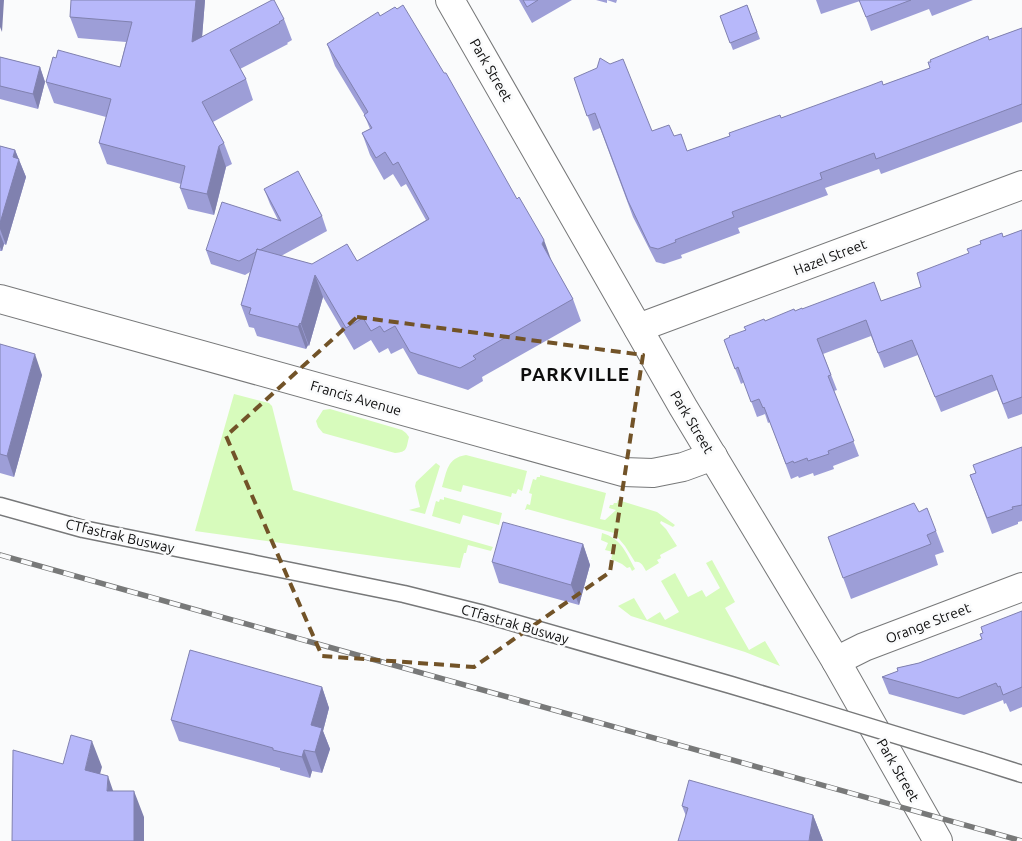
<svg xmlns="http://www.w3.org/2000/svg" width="1022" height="841" font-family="Ubuntu,sans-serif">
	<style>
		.green { fill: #d7fbbc }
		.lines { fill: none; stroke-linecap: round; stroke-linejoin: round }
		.service-casing { stroke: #777879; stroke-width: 19 }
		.minor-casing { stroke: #777879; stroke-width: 30 }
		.secondary-casing { stroke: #777879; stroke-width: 30 }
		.service { stroke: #fff; stroke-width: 16 }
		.minor { stroke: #fff; stroke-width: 28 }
		.secondary { stroke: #fff; stroke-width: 28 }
		.rail-casing { stroke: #787979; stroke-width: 5.5 }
		.rail { stroke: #fafbfc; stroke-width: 4; stroke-dasharray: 11; stroke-linecap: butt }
		.service-bridge-casing { stroke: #777879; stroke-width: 19; stroke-linecap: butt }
		.service-bridge { stroke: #fff; stroke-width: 16 }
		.wall { fill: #9d9ed7 }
		.shaded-wall { fill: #8081af }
		.building { fill: #b7b8fa; stroke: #8081af }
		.marked { fill: none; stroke: #725328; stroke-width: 4; stroke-dasharray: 10 6; stroke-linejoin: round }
		.labels { text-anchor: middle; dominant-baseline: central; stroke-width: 5; stroke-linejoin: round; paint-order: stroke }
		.street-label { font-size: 14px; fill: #0d0d0d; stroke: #fafbfc }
		.district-label { font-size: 19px; font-weight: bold; letter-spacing: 1px; fill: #0d0d0d; stroke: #fafbfc }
	</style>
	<rect width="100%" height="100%" fill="#fafbfc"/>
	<path class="green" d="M234 394 269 403 272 406 293 490 493 547 491 551 468 545 466 553H464L460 568 195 531Z
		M330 409 402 430 406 433 409 437C406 448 408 452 395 453L323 433 318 427 316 421 323 410Z
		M466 455 527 471 522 491 518 489 516 494 512 493 511 497 463 485 461 492 442 487C447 471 447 458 466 455Z
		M436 463 440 466 425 514 409 510 420 507 415 486 416 482Z
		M540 475 606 493 600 519 605 520 616 510 609 508 610 505H613L614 503H617L618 500 657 512 675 525 673 527 661 521 660 523 666 529 677 546 660 555 661 558 657 560 659 563 646 571C643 566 641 561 635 562L625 546 614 533 527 509 526 510H525L527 504 530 505 532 494 529 493 533 479 536 480 537 477H540Z
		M444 497 502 513 499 525 463 515 460 524 432 516 436 501 439 502 440 499 444 500Z
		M602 533C622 539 626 553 635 569L632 571 630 567 627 568 622 564 611 559 613 552 605 550 608 543 601 540Z
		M712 560 735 602 725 608 749 650 765 641 780 666 745 652 631 616 618 606 634 598 647 620 660 612 665 620 679 612 661 581 675 573 688 597 702 590 706 597 720 588 706 563Z"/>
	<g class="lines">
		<g class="service-casing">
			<path id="service" d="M0 506 83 529 404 594 480 613 731 685 788 702
				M981 761 1022 774"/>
		</g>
		<g class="minor-casing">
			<path id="minor" d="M0 299 623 472 653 473 683 467 713 456
				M638 328 1022 185
				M836 661 864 647 1022 587"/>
		</g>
		<g class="secondary-casing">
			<path id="secondary" d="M450 0 683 407 836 661 938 841"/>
		</g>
		<use href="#service" class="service"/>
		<use href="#minor" class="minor"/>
		<use href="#secondary" class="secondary"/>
		<g class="rail-casing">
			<path id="rail" d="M0 555 1022 841"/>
		</g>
		<use href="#rail" class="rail"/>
		<g class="service-bridge-casing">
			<path id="service-bridge" d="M788 702 981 761"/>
		</g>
		<use href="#service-bridge" class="service-bridge"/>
	</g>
	<path class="wall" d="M205 0 202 37 284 19 292 40 287 43 288 44 240 69 246 79 253 100 213 122 224 143 232 164 226 167 214 215 188 209 180 188 181 184 107 164 99 143 106 117 54 103 46 82 56 58 120 67 126 42 78 38 70 17Z
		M519 0H572L532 23Z
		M596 0H617L616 3 607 0V3Z
		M816 0H973L932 16 929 9 871 31 860 1 821 14Z
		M747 5 760 39 733 50 720 16Z
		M380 16 552 262 573 299 581 321 482 377 483 381 468 390 418 374 403 348 391 354 388 348 379 353 371 340 354 350 323 297 309 346 308 345 306 349 257 336 254 328 249 327 241 305 250 272 245 275 211 264 206 250 278 220 270 204 264 189 322 216 327 231 281 256 312 264 357 261 426 220 406 184 401 187 393 174 384 180 370 155 362 133 370 129 364 114 335 66 327 44Z
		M1022 28V122L881 174 879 169 825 188 828 195 738 228 740 233 681 255 682 258 664 264 656 262 633 217 600 128 593 131 574 78 652 131 674 136 687 151 730 136 781 118 883 85 930 68 989 40Z
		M0 57 40 67 45 82 38 109 0 99Z
		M0 146 15 150 26 177 6 245 4 244 2 251H0Z
		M1022 230V414L1008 419 997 390 941 412 918 355 884 368 871 336 823 354 837 390 834 391 859 456 833 466 834 469 814 476 813 473 799 478 798 476 791 479 770 422 768 423 765 414 757 417 744 382 741 384 724 340 765 321 795 311 881 301 921 287 969 253 1003 237Z
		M0 344 42 375 14 477 0 473Z
		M1022 447V521L1018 522V524L992 534 970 475 975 473Z
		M919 512 936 531 944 552 935 555 938 565 851 599 828 537Z
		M583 544 590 565 579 605 499 583 492 562Z
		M1022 611V707L1010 712 1006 703 1004 704 1003 700 964 715 889 694 882 677 898 671 897 668 919 663 982 639Z
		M322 687 329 708 323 731 330 749 322 773 312 771 310 778 280 770V768L179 741 171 720Z
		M682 806 813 815 823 841 686 816Z"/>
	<path class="shaded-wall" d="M0 0H4L2 32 0 27Z
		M196 0H205L200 63 192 42Z
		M40 67 45 82 38 109 33 94Z
		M219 146 226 167 214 215 207 194Z
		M15 150 26 177 6 245 0 229V223Z
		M0 234 4 244 2 251 0 247Z
		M544 240 552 262 542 244Z
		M315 275 323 297 309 346 301 324Z
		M300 323 308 345 306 349 298 327Z
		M35 354 42 375 14 477 7 456Z
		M583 544 590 565 579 605 571 585Z
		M322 687 329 708 323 731 330 749 322 773 315 752 311 725Z
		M92 741 102 767 94 796 85 770Z
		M304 750 312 771 310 778 302 757Z
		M108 776 117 802 107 791Z
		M134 791 144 817V841H134Z
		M813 815 823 841H809Z"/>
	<path class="building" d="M71 0H196L192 42 272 0H274L284 19 279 22 280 23 230 50 246 79 202 102 224 143 219 146 207 194 180 188 185 166 99 143 111 99 46 82 53 57 56 58 58 50 120 67 132 22 70 17Z
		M523 0H538L527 7Z
		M859 0H911L866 17Z
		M403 5 444 73H446L517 199 519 197 544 240 542 244 573 299 473 356 476 359 460 368 410 352 395 326 384 332 380 326 371 331 363 318 346 328 315 275 301 324 300 323 298 327 249 314 251 308 241 305 257 249 312 264 347 244 357 261 429 219 398 162 393 165 385 152 376 158 362 133 372 128 364 115 368 112 327 44 378 12 380 16 395 7 397 9Z
		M747 5 757 32 730 43 720 16Z
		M1022 28V104L876 159 874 153 820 173 822 179 732 212 734 217 675 240 676 242 658 249 650 247 628 201 595 113 587 116 574 78 597 68 600 58 610 64 623 59 652 131 669 125 674 136 681 134 687 151 730 136 729 133 780 115 781 118 869 86 882 81 883 85 930 68 928 62H931L930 60 988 36 989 40Z
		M0 57 40 67 33 94 0 86Z
		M0 146 15 150 13 157 19 159 0 223Z
		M298 171 322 216 260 250 257 249 256 252 239 261 206 250 222 202 281 221 264 189Z
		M1022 230V397L1003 404 992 375 935 397 912 340 878 353 866 320 817 339 831 375 828 376 854 441 828 451 829 454 808 461 807 458 794 463 793 461 786 464 764 407 763 408 759 399 751 402 738 367 735 369 724 340 730 337 729 336 746 330 744 327 764 319 765 321 794 309 795 311 802 308V309L874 282 881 301 921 287 917 273 969 253 967 249 981 244 980 241 1002 233 1003 237Z
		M0 344 35 354 7 456 0 454Z
		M1022 447V505L1012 507 1013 509 987 518 970 475 976 473 973 465Z
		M914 503 919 512 927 508 936 531 927 535 931 544 843 578 828 537Z
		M503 522 583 544 571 585 492 562Z
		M1022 611V687L1003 695 1000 686 998 687 996 683 958 698 882 677 898 671 897 668 919 663 982 639 980 634 983 633 981 627Z
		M190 650 322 687 311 725 322 728 315 752 304 750 302 757 273 750V748L171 720Z
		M71 735 92 741 85 770 108 776 107 791H134V841H12L13 750 63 764Z
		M689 780 813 815 809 841H678L688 808 682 806Z"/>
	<path class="marked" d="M357 317 643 355 610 572 474 667 322 656 226 436Z"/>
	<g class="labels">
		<g class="street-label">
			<text transform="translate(491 70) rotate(60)">Park Street</text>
			<text transform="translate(830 257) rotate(-21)">Hazel Street</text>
			<text transform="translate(356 398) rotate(16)">Francis Avenue</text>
			<text transform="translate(692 422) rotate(59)">Park Street</text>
			<text transform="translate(120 536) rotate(13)">CTfastrak Busway</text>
			<text transform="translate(928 623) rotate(-21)">Orange Street</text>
			<text transform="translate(515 624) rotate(16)">CTfastrak Busway</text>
			<text transform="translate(898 770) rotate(60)">Park Street</text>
		</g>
		<g class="district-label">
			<text x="575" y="374">PARKVILLE</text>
		</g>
	</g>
</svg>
